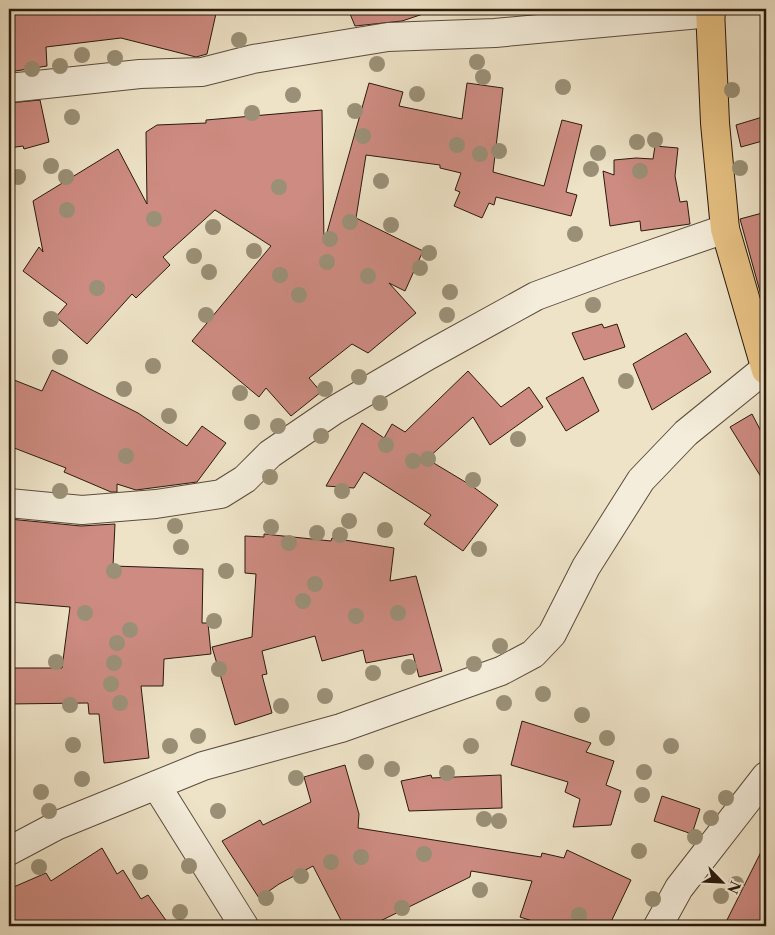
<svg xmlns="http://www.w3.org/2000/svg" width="775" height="935" font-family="'Libre Caslon Text',serif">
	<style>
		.building { fill: #cd8b81; stroke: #2a1a0e }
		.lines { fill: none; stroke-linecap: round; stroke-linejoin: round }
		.minor-casing { stroke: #5b4c3c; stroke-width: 30 }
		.major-casing { stroke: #2a1a0e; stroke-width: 30 }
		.minor { stroke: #f4eddb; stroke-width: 28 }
		.major { stroke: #e7c284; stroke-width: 28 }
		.tree { fill: #9a9077 }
	</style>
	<rect width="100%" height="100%" fill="#eee3c7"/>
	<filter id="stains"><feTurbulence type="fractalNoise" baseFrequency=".004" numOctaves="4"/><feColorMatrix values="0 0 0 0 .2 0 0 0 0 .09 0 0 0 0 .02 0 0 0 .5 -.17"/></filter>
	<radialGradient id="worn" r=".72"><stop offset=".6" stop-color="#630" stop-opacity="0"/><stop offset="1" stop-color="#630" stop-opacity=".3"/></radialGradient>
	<path class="building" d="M9 9H21L22 13 57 11V9H217L207 54 196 57 121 38 46 47 47 66 9 72Z
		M348 9H425L426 13 402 21 355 26Z
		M369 83 403 92 399 106 462 119 467 83 503 88 493 172 544 186 562 120 582 125 566 192 577 195 571 216 496 197 494 205 489 203 482 218 454 206 460 192 455 190 461 173 440 168V165L366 155 356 218 423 251 405 291 389 283 416 313 368 353 352 344 309 378 321 392 291 416 266 388 259 397 192 341 271 246 215 210 163 257 170 265 136 298 132 294 87 344 56 317 67 304 23 271 39 247 43 252 33 201 118 149 147 204 146 132 157 125 206 123V120L322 110 324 243Z
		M40 100 49 142 24 149 23 146 9 148V103Z
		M766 116V140L741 147 736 125Z
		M655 146 678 148 675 176 680 202 687 201 690 224 641 231 640 221 610 226 603 171 614 175V160L636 158 653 159Z
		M766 212V306H764L740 219Z
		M602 324 604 328 617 324 625 347 584 360 572 333Z
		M686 333 711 372 652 410 633 364Z
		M52 370 138 413 187 446 202 426 226 443 197 482 136 490 117 484V492H111L64 472 66 468 9 446V378L42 391Z
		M468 371 501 407 529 387 543 407 490 445 473 417 427 459 472 486 498 505 463 551 424 524 431 515 364 472 354 488 326 486 362 423 384 438 392 424 405 432Z
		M583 377 599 411 566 431 546 398Z
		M752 414 766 441V485L730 427Z
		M9 519 81 526 115 524 113 566 203 569 202 623H208L211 654 164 659 163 686H141L149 758 104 763 99 714H89L88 703 9 704V668H62L70 607 9 602Z
		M264 534 331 541 332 538 394 548 390 581 416 576 442 671 419 677 413 654 366 663 363 650 322 661 315 636 262 651 267 674 262 675 272 713 235 725 212 647 252 637 256 574 245 573V536L264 537Z
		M522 721 591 743 586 752 614 761 606 785 621 791 611 825 573 827 580 799 565 792 568 782 511 765Z
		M345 765 359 814 358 828 541 857 542 853 564 858 567 850 631 880 609 926H548L520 917 532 881 471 871 470 877 370 926H344L313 866 279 884 259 898 222 841 260 820 263 825 311 802 304 777Z
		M431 775 432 778 501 775 502 808 409 811 401 781Z
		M662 796 700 809 692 834 654 821Z
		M766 842V926H724Z
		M102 848 117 874 123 870 141 899 148 895 170 926H9V889L46 873 51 881Z"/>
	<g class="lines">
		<g class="minor-casing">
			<path id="minor" d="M9 88 140 74 202 72 253 59 388 37 495 33 711 13
				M9 503 82 510 156 504 221 494 245 479 270 454 333 411 429 355 536 296 612 268 725 229
				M156 785 244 926
				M9 851 58 825 203 766 341 728 501 671 533 654 552 634 586 567 641 480 686 433 766 368
				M658 926 679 888 766 776"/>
		</g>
		<g class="major-casing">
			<path id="major" d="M710 9 715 123 725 229 766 370"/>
		</g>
		<use href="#minor" class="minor"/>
		<use href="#major" class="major"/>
	</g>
	<g class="tree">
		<circle cx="239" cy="40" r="8"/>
		<circle cx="82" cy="55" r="8"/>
		<circle cx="115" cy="58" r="8"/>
		<circle cx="477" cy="62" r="8"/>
		<circle cx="377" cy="64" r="8"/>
		<circle cx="60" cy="66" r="8"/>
		<circle cx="32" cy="69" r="8"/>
		<circle cx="483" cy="77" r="8"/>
		<circle cx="563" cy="87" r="8"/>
		<circle cx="732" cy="90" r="8"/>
		<circle cx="417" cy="94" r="8"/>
		<circle cx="293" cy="95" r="8"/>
		<circle cx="355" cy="111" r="8"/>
		<circle cx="252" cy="113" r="8"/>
		<circle cx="72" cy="117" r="8"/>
		<circle cx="363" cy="136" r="8"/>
		<circle cx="655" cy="140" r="8"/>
		<circle cx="637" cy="142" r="8"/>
		<circle cx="457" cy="145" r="8"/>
		<circle cx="499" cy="151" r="8"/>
		<circle cx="598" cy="153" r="8"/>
		<circle cx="480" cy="154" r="8"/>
		<circle cx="51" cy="166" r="8"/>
		<circle cx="740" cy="168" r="8"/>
		<circle cx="591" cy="169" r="8"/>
		<circle cx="640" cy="171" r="8"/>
		<circle cx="18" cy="177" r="8"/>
		<circle cx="66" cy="177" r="8"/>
		<circle cx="381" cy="181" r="8"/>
		<circle cx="279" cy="187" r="8"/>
		<circle cx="67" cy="210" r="8"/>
		<circle cx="154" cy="219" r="8"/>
		<circle cx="350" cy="222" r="8"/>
		<circle cx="391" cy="225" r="8"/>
		<circle cx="213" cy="227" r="8"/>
		<circle cx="575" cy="234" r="8"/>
		<circle cx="330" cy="239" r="8"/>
		<circle cx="254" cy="251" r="8"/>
		<circle cx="429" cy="253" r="8"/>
		<circle cx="194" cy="256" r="8"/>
		<circle cx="327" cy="262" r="8"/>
		<circle cx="420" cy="268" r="8"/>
		<circle cx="209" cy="272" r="8"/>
		<circle cx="280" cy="275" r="8"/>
		<circle cx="368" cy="276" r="8"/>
		<circle cx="97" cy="288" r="8"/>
		<circle cx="450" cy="292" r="8"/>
		<circle cx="299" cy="295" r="8"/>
		<circle cx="593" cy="305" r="8"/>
		<circle cx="206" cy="315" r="8"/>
		<circle cx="447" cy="315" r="8"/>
		<circle cx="51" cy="319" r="8"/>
		<circle cx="60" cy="357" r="8"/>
		<circle cx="153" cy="366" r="8"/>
		<circle cx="359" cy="377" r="8"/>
		<circle cx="626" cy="381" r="8"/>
		<circle cx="124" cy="389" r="8"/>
		<circle cx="325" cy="389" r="8"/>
		<circle cx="240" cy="393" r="8"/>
		<circle cx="380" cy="403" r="8"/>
		<circle cx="169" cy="416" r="8"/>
		<circle cx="252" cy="422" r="8"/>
		<circle cx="278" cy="426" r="8"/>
		<circle cx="321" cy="436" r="8"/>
		<circle cx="518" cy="439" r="8"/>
		<circle cx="386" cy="445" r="8"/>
		<circle cx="126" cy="456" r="8"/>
		<circle cx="428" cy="459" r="8"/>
		<circle cx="413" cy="461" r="8"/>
		<circle cx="270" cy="477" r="8"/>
		<circle cx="473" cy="480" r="8"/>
		<circle cx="60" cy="491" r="8"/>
		<circle cx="342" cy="491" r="8"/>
		<circle cx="349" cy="521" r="8"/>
		<circle cx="175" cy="526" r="8"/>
		<circle cx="271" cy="527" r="8"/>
		<circle cx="385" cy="530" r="8"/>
		<circle cx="317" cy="533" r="8"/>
		<circle cx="340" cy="535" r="8"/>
		<circle cx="289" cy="543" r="8"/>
		<circle cx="181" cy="547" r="8"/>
		<circle cx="479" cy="549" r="8"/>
		<circle cx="114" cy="571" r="8"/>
		<circle cx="226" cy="571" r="8"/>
		<circle cx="315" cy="584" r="8"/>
		<circle cx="303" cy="601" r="8"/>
		<circle cx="85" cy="613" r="8"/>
		<circle cx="398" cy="613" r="8"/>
		<circle cx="356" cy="616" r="8"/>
		<circle cx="214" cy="621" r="8"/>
		<circle cx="130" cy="630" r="8"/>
		<circle cx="117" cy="643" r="8"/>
		<circle cx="500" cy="646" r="8"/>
		<circle cx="56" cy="662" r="8"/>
		<circle cx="114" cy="663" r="8"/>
		<circle cx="474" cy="664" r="8"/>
		<circle cx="409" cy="667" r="8"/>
		<circle cx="219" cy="669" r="8"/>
		<circle cx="373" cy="673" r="8"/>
		<circle cx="111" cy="684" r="8"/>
		<circle cx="543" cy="694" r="8"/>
		<circle cx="325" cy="696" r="8"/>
		<circle cx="120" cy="703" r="8"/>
		<circle cx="504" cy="703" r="8"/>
		<circle cx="70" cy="705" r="8"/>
		<circle cx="281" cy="706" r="8"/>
		<circle cx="582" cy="715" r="8"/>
		<circle cx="198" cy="736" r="8"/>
		<circle cx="607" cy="738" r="8"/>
		<circle cx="73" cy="745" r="8"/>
		<circle cx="170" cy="746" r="8"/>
		<circle cx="471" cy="746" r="8"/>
		<circle cx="671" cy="746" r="8"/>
		<circle cx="366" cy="762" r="8"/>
		<circle cx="392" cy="769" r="8"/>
		<circle cx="644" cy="772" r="8"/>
		<circle cx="447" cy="773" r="8"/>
		<circle cx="296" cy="778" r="8"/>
		<circle cx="82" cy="779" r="8"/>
		<circle cx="41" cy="792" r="8"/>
		<circle cx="642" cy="795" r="8"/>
		<circle cx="726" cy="798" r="8"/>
		<circle cx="49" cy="811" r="8"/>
		<circle cx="218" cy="811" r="8"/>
		<circle cx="711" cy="818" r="8"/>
		<circle cx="484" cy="819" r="8"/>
		<circle cx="499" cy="821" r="8"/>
		<circle cx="695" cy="837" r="8"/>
		<circle cx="639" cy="851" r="8"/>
		<circle cx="424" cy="854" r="8"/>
		<circle cx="361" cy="857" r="8"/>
		<circle cx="331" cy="862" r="8"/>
		<circle cx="189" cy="866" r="8"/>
		<circle cx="39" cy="867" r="8"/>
		<circle cx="140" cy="872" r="8"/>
		<circle cx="301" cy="876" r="8"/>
		<circle cx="736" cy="884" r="8"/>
		<circle cx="480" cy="890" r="8"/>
		<circle cx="721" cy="896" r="8"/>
		<circle cx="266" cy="898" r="8"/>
		<circle cx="653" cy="899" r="8"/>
		<circle cx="402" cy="908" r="8"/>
		<circle cx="180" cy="912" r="8"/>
		<circle cx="579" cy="915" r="8"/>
	</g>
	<rect width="775" height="935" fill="none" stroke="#eee3c7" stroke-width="30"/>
	<rect x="10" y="10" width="755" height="915" fill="none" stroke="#2a1a0e" stroke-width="2.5"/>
	<rect x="15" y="15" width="745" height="905" fill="none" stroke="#2a1a0e"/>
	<g transform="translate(722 882) rotate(114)" stroke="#f4eddb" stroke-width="4" paint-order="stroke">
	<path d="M0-4L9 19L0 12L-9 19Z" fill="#2a1a0e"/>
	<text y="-8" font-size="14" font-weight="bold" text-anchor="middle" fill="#2a1a0e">N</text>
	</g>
	<rect width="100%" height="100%" filter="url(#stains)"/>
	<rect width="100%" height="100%" fill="url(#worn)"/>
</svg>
